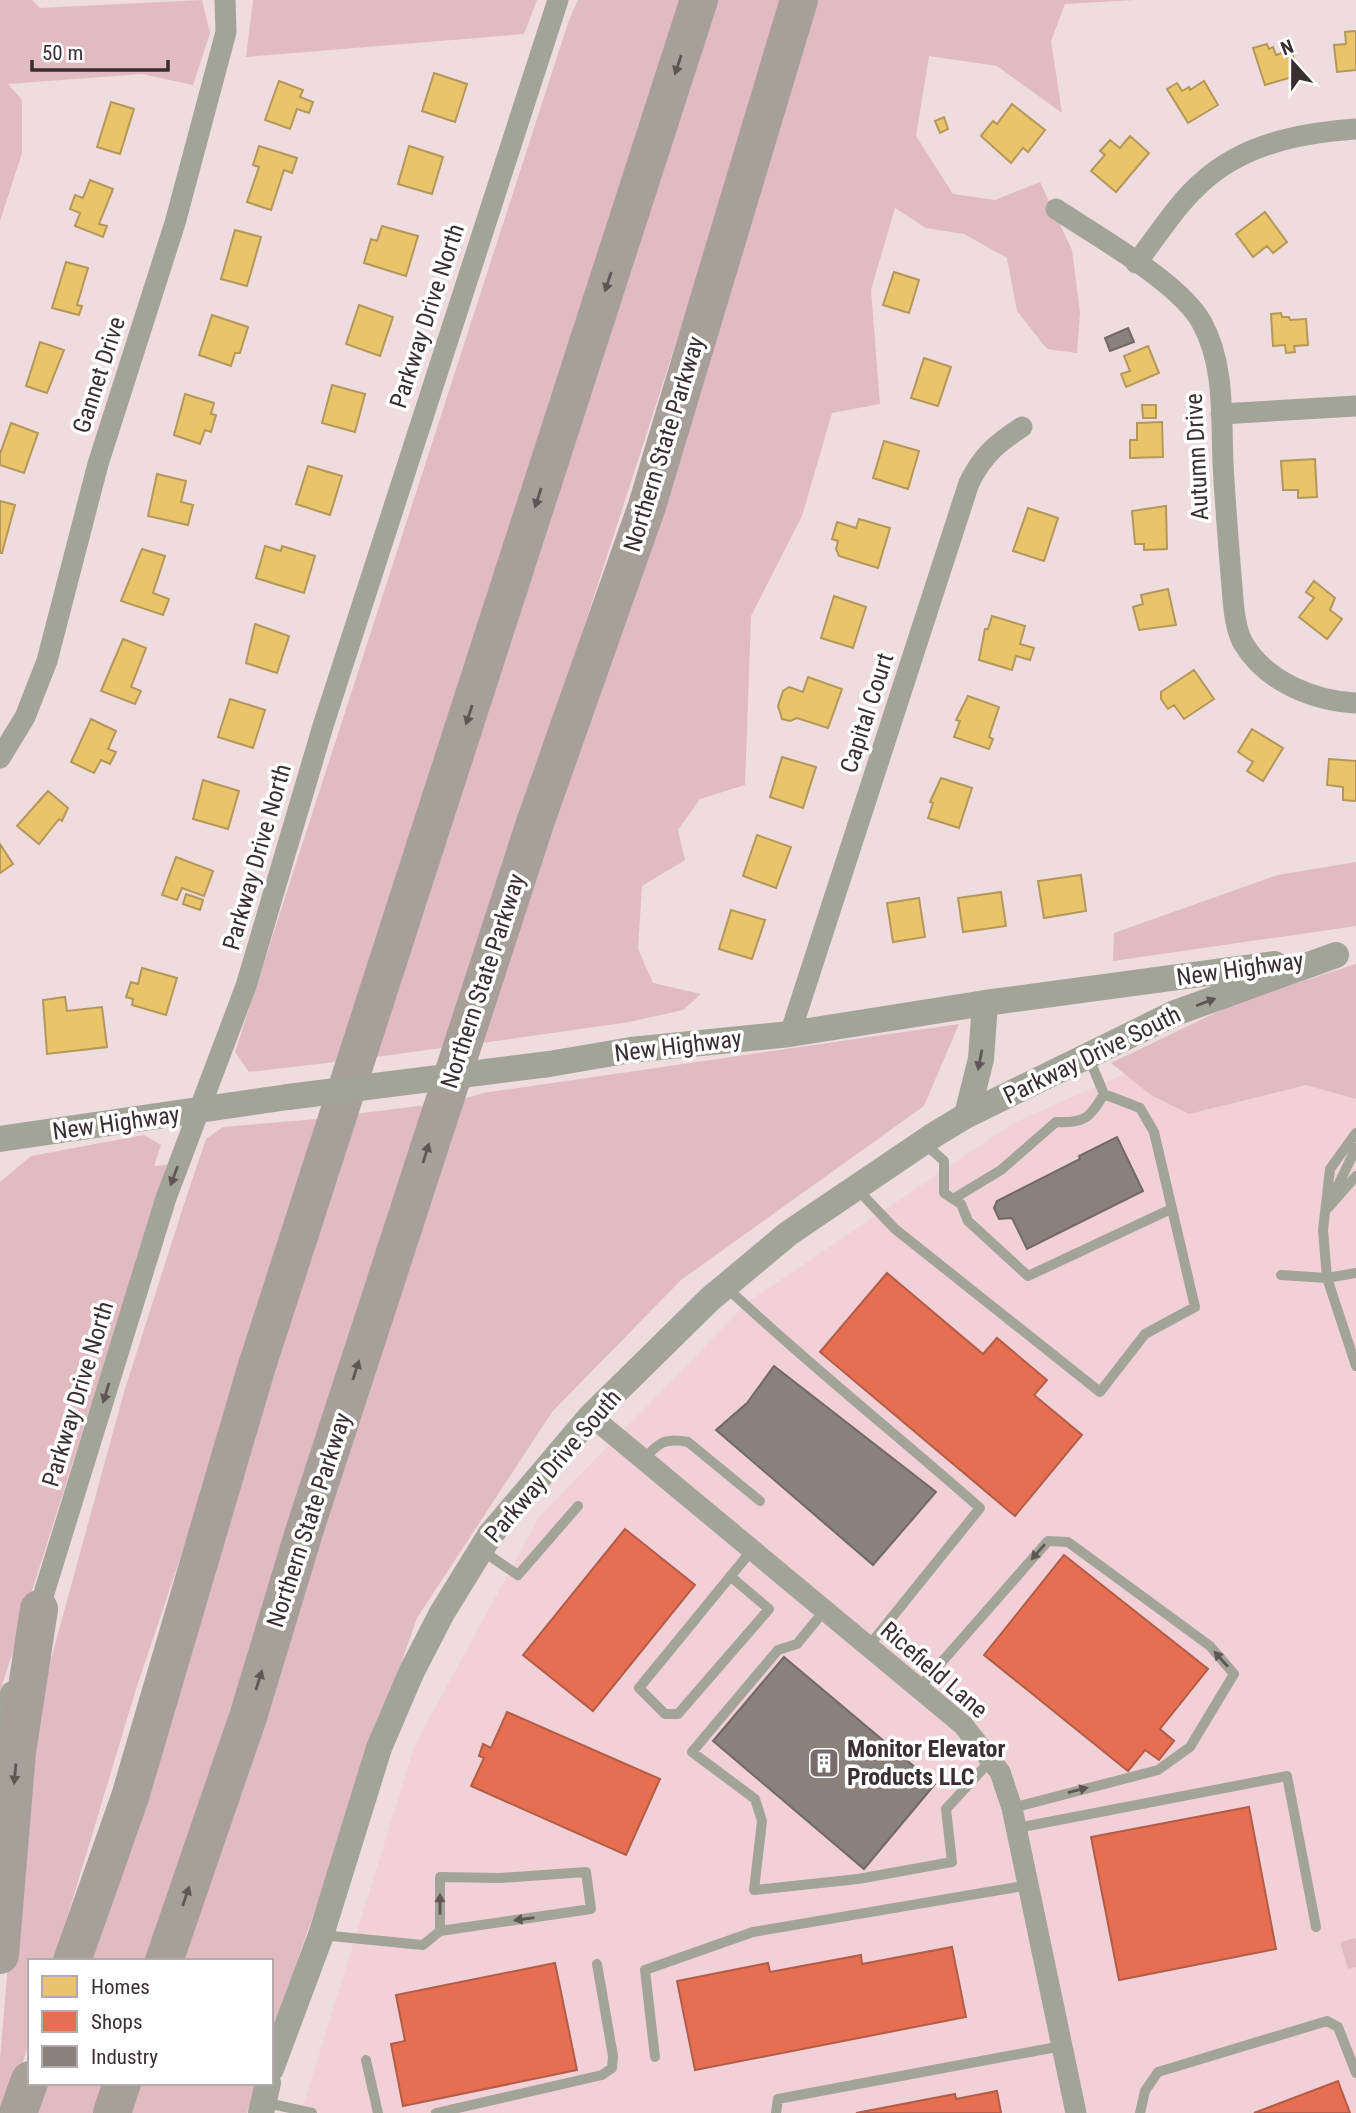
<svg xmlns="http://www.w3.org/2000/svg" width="1356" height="2113" font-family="'Roboto Condensed',sans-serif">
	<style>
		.built { fill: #f1d1d7 }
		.green { fill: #e2bac2 }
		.homes { fill: #e9c46a; stroke: #b59759; stroke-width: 2 }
		.shops { fill: #e76f51; stroke: #b35c47; stroke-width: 2 }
		.industry { fill: #8a817c; stroke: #726866; stroke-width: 2 }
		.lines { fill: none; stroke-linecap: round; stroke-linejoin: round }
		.service { stroke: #a3a498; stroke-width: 10 }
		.minor { stroke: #a3a498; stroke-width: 21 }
		.tertiary { stroke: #a3a498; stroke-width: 26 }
		.motorway { stroke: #a6a098; stroke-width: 38 }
		.tertiary-bridge { stroke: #a3a498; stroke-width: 26 }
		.oneway { fill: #605655 }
		.oneway2 { fill: #5f5755 }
		.labels { text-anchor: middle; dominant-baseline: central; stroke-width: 7; stroke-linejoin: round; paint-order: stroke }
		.street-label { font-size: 24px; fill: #3b2e31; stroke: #fff }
		.poi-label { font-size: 24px; font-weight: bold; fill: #3b2e31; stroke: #fff; text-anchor: start }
	</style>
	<rect width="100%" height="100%" fill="#eedcdf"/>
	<path class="built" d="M1356 971V2113H301L415 1744 540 1516 749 1301 1014 1123Z"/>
	<path class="green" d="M0 0H32L40 8 202 0 210 33 193 85 142 74 8 84 22 100V153L0 221Z
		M253 0H537L524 34 246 57Z
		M578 0H683L343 1061 249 1072 235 1052 569 20Z
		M712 0H787L448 1047 369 1058Z
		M818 0H1135L1065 4 1051 41 1062 113 997 66 929 56 916 136 953 194 995 200 1040 182 1072 250 1080 313 1077 353 1047 349 1017 311 1007 258 964 234 926 228 895 208 871 290 880 404 832 413 802 516 751 616 745 785 700 799 678 830 685 860 642 886 638 949 653 983 701 994 683 1010 629 1022 474 1044Z
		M1356 862V926L1113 961 1114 933 1278 875Z
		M1356 964V1099L1306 1085 1189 1114 1151 1095 1111 1063 1238 1002Z
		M959 1024 924 1106 681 1280 552 1412 417 1618 271 2036V1961H181L460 1100 483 1093Z
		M434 1104 154 1961H80L355 1114Z
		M329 1118 137 1686 54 1961H30V2039L7 2113H0V2059L17 1856 44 1685 124 1392 187 1195 206 1139 223 1127Z
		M144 1135 161 1145 154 1166 167 1165 0 1692V1182L31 1156Z
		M1356 1938V1967L1348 1969 1340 1942Z
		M40 2083H112L102 2113H30Z
		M141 2083H256L247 2113H131Z"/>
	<path class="homes" d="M1356 31V70L1337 72 1334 45 1346 44 1345 32Z
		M1267 44 1269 49 1273 47 1276 55 1291 50 1299 75 1265 85 1253 48Z
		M434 73 467 84 455 122 422 111Z
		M279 81 303 90 300 97 313 102 309 113 297 109 290 129 265 120Z
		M1204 81 1218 105 1188 123 1167 89 1177 83 1182 91 1189 87 1190 90Z
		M111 102 134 109 120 154 97 147Z
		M1012 104 1045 130 1028 152 1023 148 1011 163 981 136 993 121 997 124Z
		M944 117 948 129 940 133 935 121Z
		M1130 136 1149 153 1116 192 1091 171 1105 155 1100 151 1110 140 1120 148Z
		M259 146 297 158 292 173 284 170 271 210 247 202 259 167 253 165Z
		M409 146 443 157 432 194 398 184Z
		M90 180 113 189 99 224 107 226 103 237 75 226 80 213 70 209 75 195 83 198Z
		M1265 212 1287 242 1273 253 1267 246 1253 257 1236 234Z
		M382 226 418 236 406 276 364 263 371 239 377 241Z
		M235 230 261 237 247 286 221 279Z
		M66 262 88 268 77 305 82 306 79 315 52 308Z
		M894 272 919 280 909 313 883 305Z
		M359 305 393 317 380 356 346 344Z
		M1281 313 1282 317H1289L1290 320 1306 319 1308 345 1294 346 1295 352 1286 353 1285 345 1273 346 1271 314Z
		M212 315 248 327 240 353H235L231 366 199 355Z
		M40 342 64 350 47 393 26 386Z
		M1148 346 1159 373 1126 387 1121 374 1130 371 1124 356Z
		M924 358 951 367 938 406 911 398Z
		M332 385 365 394 355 432 322 423Z
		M185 394 214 403 211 414 216 415 211 432 205 430 200 444 174 435Z
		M1142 405H1156V418H1143Z
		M1162 422 1163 457 1130 458V440H1137V423Z
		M11 423 38 433 24 473 0 465V454Z
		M884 441 919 451 908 489 873 478Z
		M1315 459 1317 497 1298 498V490H1283L1281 461Z
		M308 466 342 476 330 515 296 504Z
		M157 474 186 481 181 502 193 505 188 525 148 516Z
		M0 501 15 505 2 553H0Z
		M1166 506 1167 549 1144 550V544H1135L1132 511Z
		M1028 508 1058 518 1044 561 1013 551Z
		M859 519 890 528 878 568 839 556 836 549 838 541 832 539 837 522 856 528Z
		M265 546 281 551 282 546 315 556 304 593 256 578Z
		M142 549 165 556 153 593 169 599 163 615 121 601Z
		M1314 581 1335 598 1330 610 1342 619 1327 639 1299 617 1314 598 1306 592Z
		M1168 589 1176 625 1139 630 1133 607 1143 604 1141 595Z
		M834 596 866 607 853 648 821 638Z
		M992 616 1025 626 1020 644 1034 648 1030 660 1016 656 1012 670 979 660 985 629H988Z
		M255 624 289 636 277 673 246 663Z
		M123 639 146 648 131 687 141 691 135 704 101 691Z
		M1194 670 1214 699 1184 719 1174 705 1168 709 1161 699V692Z
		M808 677 842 689 828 728 797 718 790 721 782 719 778 706 783 691 789 687 803 692Z
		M968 696 999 707 989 737 993 739 989 749 954 737 960 721 956 720Z
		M230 699 265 710 253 748 218 737Z
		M91 719 116 731 108 749 116 752 110 764 101 760 94 773 71 762Z
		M1252 729 1283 748 1263 781 1247 771 1253 762 1238 752Z
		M782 757 816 767 803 808 770 797Z
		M1329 759 1356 761V801L1343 800V787L1327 785Z
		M941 778 972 788 959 828 928 818 933 803 930 802Z
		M203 780 239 791 228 829 193 819Z
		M48 791 68 808 62 821 59 819 39 844 17 826Z
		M757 835 791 847 776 888 743 876Z
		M0 844 13 864 0 873Z
		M176 857 213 871 204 896 182 888 177 900 162 895Z
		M1081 875 1086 911 1044 918 1038 881Z
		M1001 892 1006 926 963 932 958 898Z
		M186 894 203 900 200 910 183 904Z
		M919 898 925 937 893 942 887 903Z
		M731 910 765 920 752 959 719 949Z
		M142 968 177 978 166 1015 132 1005 133 999 126 997 131 982 138 984Z
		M65 997 67 1011 102 1007 107 1047 47 1054 43 1000Z"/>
	<path class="shops" d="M887 1273 983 1354 997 1338 1047 1380 1034 1395 1082 1435 1015 1516 820 1352Z
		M625 1529 695 1585 593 1711 523 1655Z
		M1064 1555 1208 1669 1160 1729 1174 1741 1159 1760 1145 1750 1128 1771 984 1655Z
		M507 1712 660 1779 626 1855 471 1786 484 1758 479 1756 483 1744 491 1748Z
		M1249 1807 1276 1949 1119 1980 1091 1837Z
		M952 1947 966 2017 695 2070 677 1981 768 1963 770 1972 861 1955 862 1964Z
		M555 1963 577 2070 403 2106 391 2044 405 2041 396 1995Z
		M1338 2081 1350 2113H1254Z
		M997 2091 1001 2113H856L955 2094 956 2099Z"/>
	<path class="industry" d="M1128 328 1134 342 1110 351 1105 338Z
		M1117 1137 1143 1191 1027 1249 1012 1218 999 1219 994 1208 997 1201 1080 1159 1079 1156Z
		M774 1366 936 1492 873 1565 716 1430 747 1403Z
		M784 1657 935 1784 864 1869 713 1741Z"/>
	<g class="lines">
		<path class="service" d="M1356 1133 1330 1169 1323 1230 1327 1278 1356 1273
			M924 1143 944 1161V1193L961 1204 968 1221 1028 1276 1171 1209
			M857 1189 895 1229 1100 1392 1145 1334 1195 1307 1154 1132 1140 1108 1104 1094 1088 1056
			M953 1199 1001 1170 1056 1122C1085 1123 1089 1119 1104 1094
			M1331 1200 1356 1148
			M1329 1207 1356 1176
			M1281 1275 1327 1278 1356 1366
			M727 1288C808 1364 896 1434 980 1508L868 1647
			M643 1460C658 1443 665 1437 688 1442L760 1501
			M481 1550 518 1575 578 1506
			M730 1576 769 1609 678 1714H665L639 1688 752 1550
			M824 1611 797 1644 778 1650 692 1752 755 1799 762 1821 754 1890 858 1879 952 1862 946 1809 991 1760
			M918 1689 1048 1541 1068 1542 1210 1646 1234 1674 1190 1747 1158 1770 1012 1808
			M1017 1828 1287 1776 1316 1927
			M321 1935 423 1945 440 1931 591 1909 586 1872 500 1878 440 1877V1931
			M655 2057 645 1970 753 1932 1029 1885
			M366 2060 378 2113
			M263 2102 312 2113
			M436 2113 602 2075 612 2068 613 2056 597 1964
			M776 2113 778 2099 1062 2046
			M1140 2113 1145 2091 1158 2072 1327 2021 1338 2027 1356 2073"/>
		<path class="minor" d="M1056 209C1095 235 1181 283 1202 323 1225 365 1221 416 1223 463 1225 501 1228 538 1231 575 1233 595 1233 624 1243 643 1266 682 1314 701 1356 703
			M1136 263C1157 237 1176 205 1201 183 1243 144 1300 133 1356 129
			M1221 414 1356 406
			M0 758 25 717 47 661 98 464 175 223 226 32 225 0
			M790 1034 969 483C982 456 997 443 1022 427
			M591 1416 963 1725 1000 1772 1012 1808 1076 2113
			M36 1619 166 1198 246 986 323 726 558 0
			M0 1727 11 1692"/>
		<path class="tertiary" d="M549 1064 631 1050 790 1034 985 1003 1275 964
			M967 1115 981 1059 985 1003
			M0 1139 288 1097
			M271 2069 321 1935 379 1748 412 1671 442 1613 490 1535 591 1416 710 1299 789 1233 934 1135 967 1115 1175 1013 1336 955
			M261 2113 268 2083"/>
		<path class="motorway" d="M0 1955 17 1752 39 1609
			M72 1961 130 1797 256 1369 699 0
			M164 1961 248 1717 304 1532 535 823 647 506 799 0
			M18 2113 30 2080
			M112 2113 122 2083"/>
		<path class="tertiary-bridge" d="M288 1097 549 1064"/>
	</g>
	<defs><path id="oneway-solid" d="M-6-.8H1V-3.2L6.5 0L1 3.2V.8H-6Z" transform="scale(1.75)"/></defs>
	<g class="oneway">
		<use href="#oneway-solid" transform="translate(678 65) rotate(108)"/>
		<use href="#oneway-solid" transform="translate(608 282) rotate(108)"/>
		<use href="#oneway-solid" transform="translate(538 498) rotate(108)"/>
		<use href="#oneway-solid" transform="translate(469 715) rotate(108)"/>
		<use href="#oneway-solid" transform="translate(426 1153) rotate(-73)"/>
		<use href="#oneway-solid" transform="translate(356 1370) rotate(-72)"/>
		<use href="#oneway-solid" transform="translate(259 1680) rotate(-73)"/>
		<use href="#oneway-solid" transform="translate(15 1774) rotate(95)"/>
		<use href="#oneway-solid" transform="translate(186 1896) rotate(-71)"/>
	</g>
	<g class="oneway2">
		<use href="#oneway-solid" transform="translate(1206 1002) rotate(-21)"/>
		<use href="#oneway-solid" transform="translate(980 1060) rotate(101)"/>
		<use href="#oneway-solid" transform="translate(174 1176) rotate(110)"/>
		<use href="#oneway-solid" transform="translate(106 1393) rotate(107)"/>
		<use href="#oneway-solid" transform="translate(1038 1552) rotate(131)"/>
		<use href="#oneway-solid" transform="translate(1221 1659) rotate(-132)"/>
		<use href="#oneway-solid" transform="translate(1078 1790) rotate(-14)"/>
		<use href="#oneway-solid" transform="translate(440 1904) rotate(-90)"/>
		<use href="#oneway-solid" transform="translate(524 1919) rotate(172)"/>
	</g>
	<defs>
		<g id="building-square" transform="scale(1.575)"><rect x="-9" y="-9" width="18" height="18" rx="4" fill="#7a6b6e" stroke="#fff"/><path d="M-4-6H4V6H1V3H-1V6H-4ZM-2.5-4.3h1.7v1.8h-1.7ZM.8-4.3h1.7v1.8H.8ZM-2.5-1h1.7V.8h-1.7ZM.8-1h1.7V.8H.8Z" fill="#fff"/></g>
	</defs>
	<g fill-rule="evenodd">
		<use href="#building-square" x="824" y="1763"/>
	</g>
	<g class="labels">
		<g class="street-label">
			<text transform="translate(427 316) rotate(-72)">Parkway Drive North</text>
			<text transform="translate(99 375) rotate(-72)">Gannet Drive</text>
			<text transform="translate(664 444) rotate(-73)">Northern State Parkway</text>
			<text transform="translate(1197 457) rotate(-93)">Autumn Drive</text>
			<text transform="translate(867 713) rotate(-72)">Capital Court</text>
			<text transform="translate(257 857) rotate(-74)">Parkway Drive North</text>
			<text transform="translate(1240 969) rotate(-8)">New Highway</text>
			<text transform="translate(483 981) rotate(-72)">Northern State Parkway</text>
			<text transform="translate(678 1046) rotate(-7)">New Highway</text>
			<text transform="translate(1092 1055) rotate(-26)">Parkway Drive South</text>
			<text transform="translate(116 1123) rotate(-8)">New Highway</text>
			<text transform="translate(78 1394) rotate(-73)">Parkway Drive North</text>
			<text transform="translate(553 1466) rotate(-49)">Parkway Drive South</text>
			<text transform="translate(309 1520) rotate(-72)">Northern State Parkway</text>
			<text transform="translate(934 1670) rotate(41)">Ricefield Lane</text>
		</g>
		<g class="poi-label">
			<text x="847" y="1749">Monitor Elevator<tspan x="847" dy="28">Products LLC</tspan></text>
		</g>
	</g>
	<rect x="28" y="1959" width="245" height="126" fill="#ffffff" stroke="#b1abad" stroke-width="2"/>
	<rect x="42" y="1976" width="35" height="21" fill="#e9c46a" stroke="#b1abad" stroke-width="2"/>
	<text x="91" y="1994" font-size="21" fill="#3b2e31">Homes</text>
	<rect x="42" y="2011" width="35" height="21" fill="#e76f51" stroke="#b1abad" stroke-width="2"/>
	<text x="91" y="2029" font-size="21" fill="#3b2e31">Shops</text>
	<rect x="42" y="2046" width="35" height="21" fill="#8a817c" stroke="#b1abad" stroke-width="2"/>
	<text x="91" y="2064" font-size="21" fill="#3b2e31">Industry</text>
	<g transform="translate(1293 63) rotate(339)" stroke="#ffffff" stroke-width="5" paint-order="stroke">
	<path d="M0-5L12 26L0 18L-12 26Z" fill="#3b2e31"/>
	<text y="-10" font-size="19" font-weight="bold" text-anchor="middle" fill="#3b2e31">N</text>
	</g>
	<path d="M32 60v10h136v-10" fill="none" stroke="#3b2e31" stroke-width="3.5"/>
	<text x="42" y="60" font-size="21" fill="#3b2e31" stroke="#ffffff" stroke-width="5" paint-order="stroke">50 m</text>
</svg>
